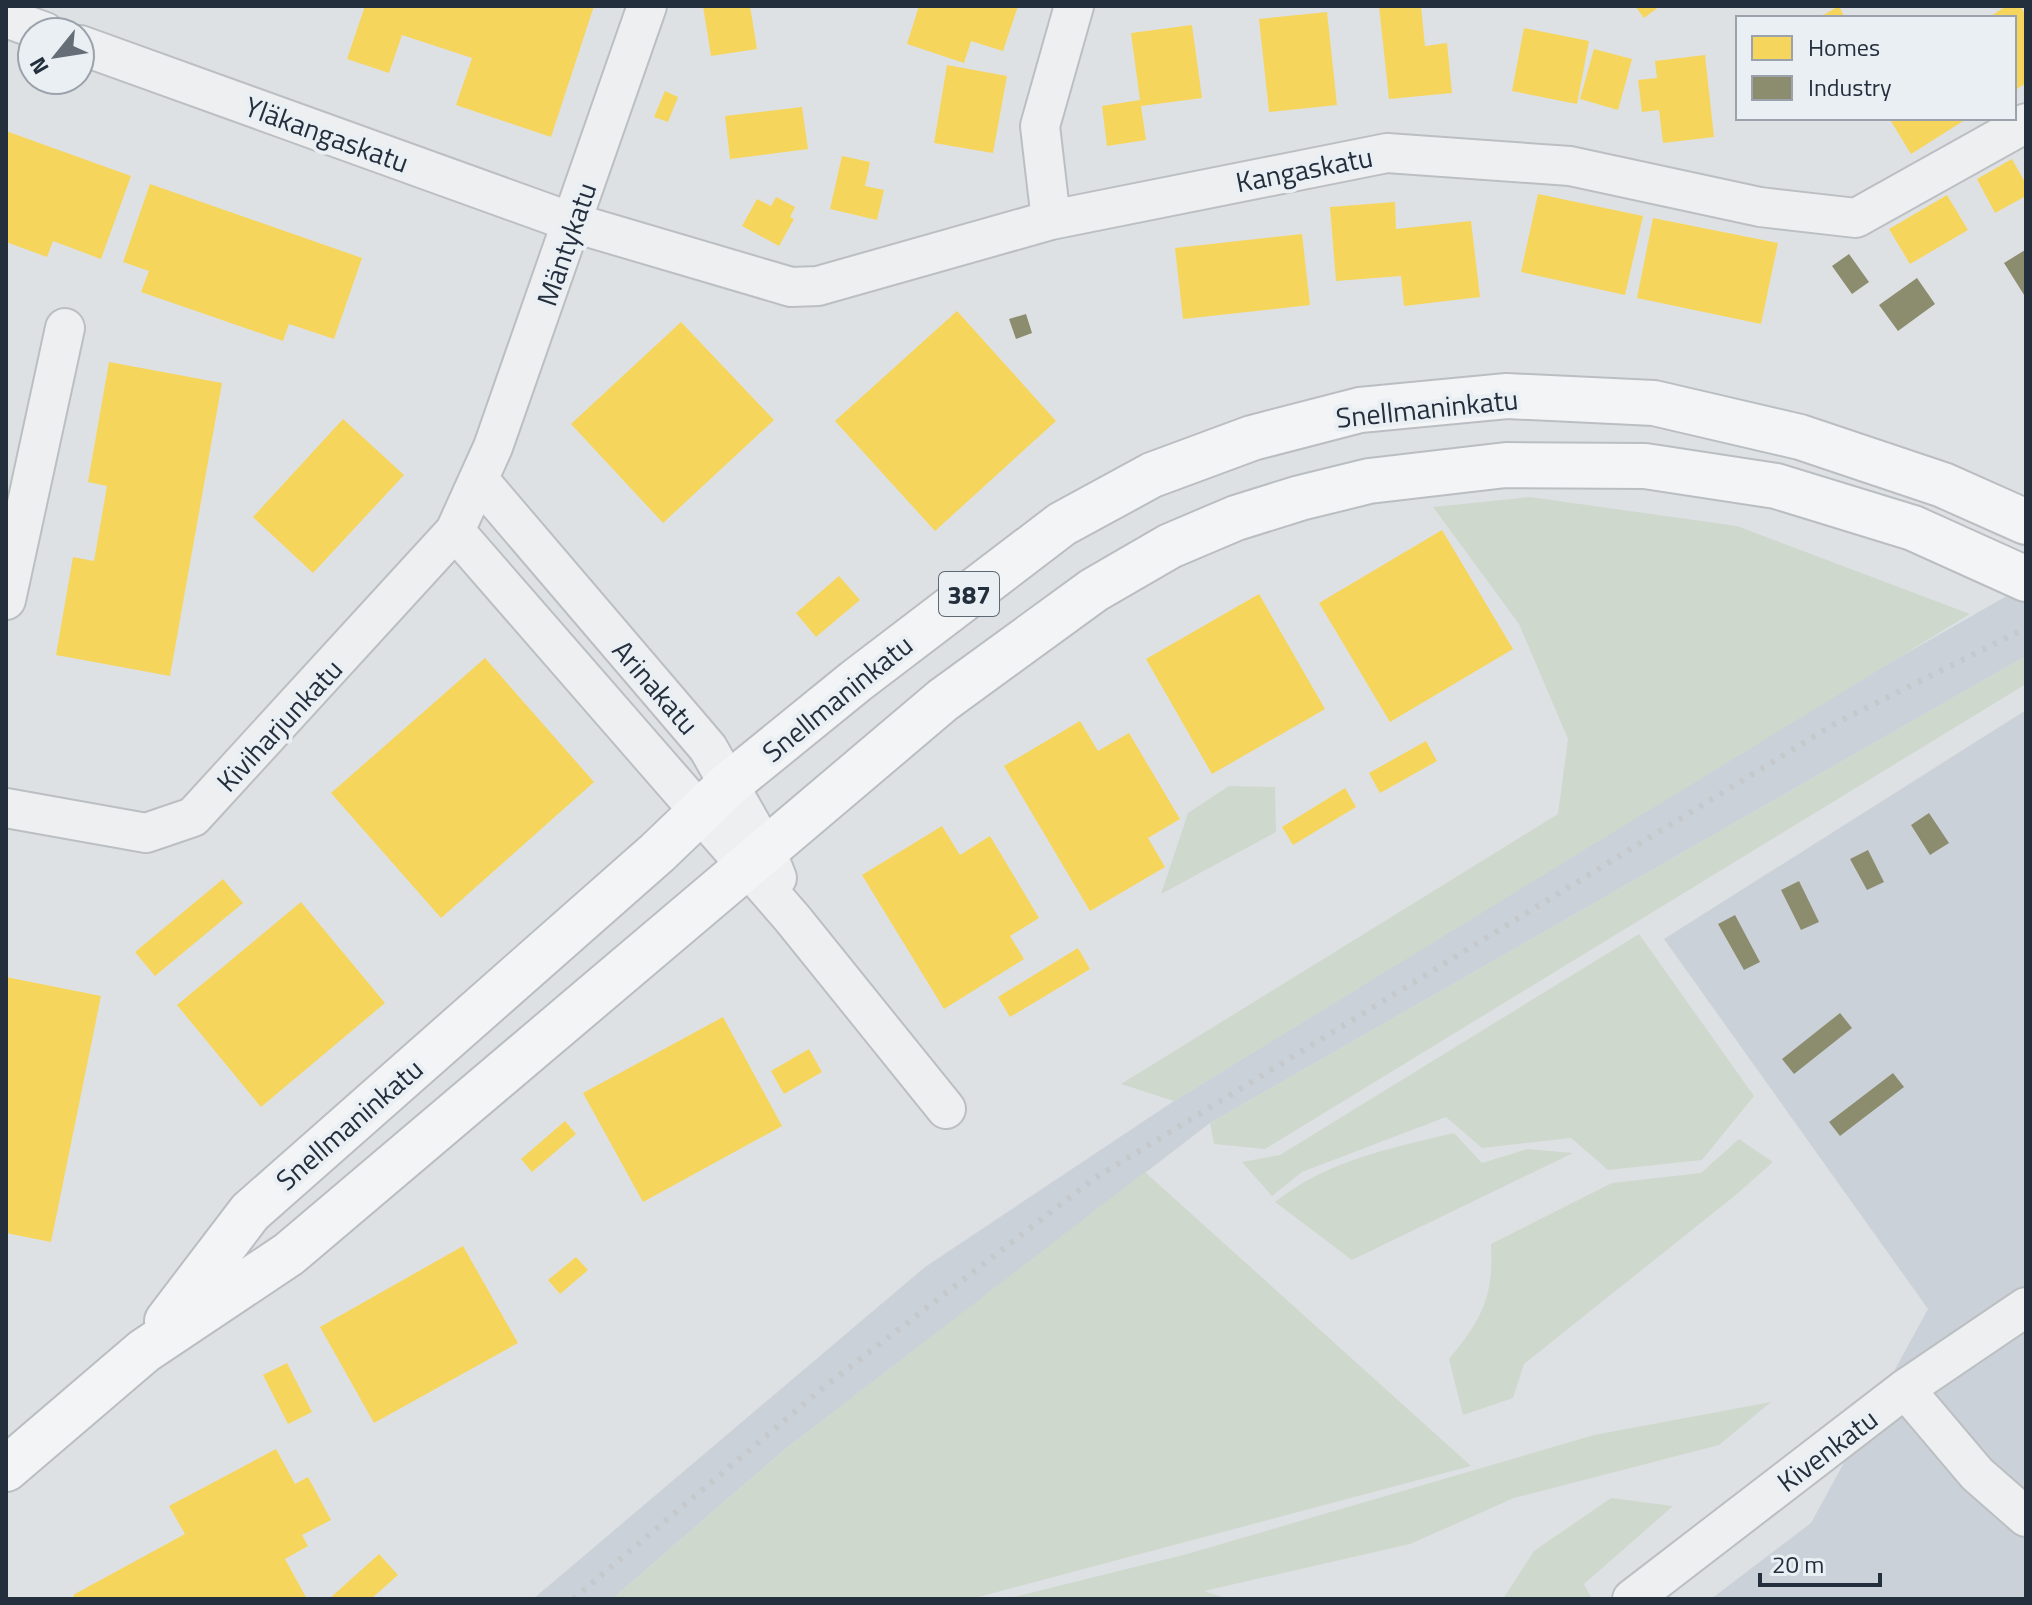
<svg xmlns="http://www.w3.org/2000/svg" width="2032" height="1605" font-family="'Titillium Web',sans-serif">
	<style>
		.built { fill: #cbd1d8 }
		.green { fill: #cfd8cd }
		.homes { fill: #f6d55c }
		.industry { fill: #8c8c6e }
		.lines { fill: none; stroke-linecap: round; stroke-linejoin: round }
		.street-casing { stroke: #bcbfc2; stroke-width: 42 }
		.primary-casing { stroke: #babec2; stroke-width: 48 }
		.street { stroke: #edeff1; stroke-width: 38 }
		.primary { stroke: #f2f4f5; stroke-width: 44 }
		.rail { stroke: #c6c9cc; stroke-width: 6; stroke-dasharray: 4 8; stroke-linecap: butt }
		.labels { text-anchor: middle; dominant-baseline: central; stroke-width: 8; stroke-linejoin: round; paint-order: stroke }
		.shield { fill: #eaeff4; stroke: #5f6974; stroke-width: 2 }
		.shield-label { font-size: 26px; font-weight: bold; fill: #242f3d }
		.street-label { font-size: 28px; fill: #242f3d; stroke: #eaeff4 }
	</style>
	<rect width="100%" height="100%" fill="#dee1e4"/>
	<path class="built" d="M2026 585V656L1210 1123 784 1450 612 1599H533L925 1267 1174 1101 1856 682Z
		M2026 710V1599H1711L1811 1523 1928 1309 1664 939Z"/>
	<path class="green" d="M1530 497 1737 526 1970 614 1174 1101 1121 1084 1558 814 1568 739 1519 624 1433 507Z
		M2026 656V684L1265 1149 1214 1144 1210 1123Z
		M1229 786 1275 787 1276 832 1161 894 1188 813Z
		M1639 934 1754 1096 1702 1160 1608 1170 1571 1138 1482 1148 1446 1117 1302 1172 1272 1196 1242 1162 1280 1155Z
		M1454 1133 1482 1163 1528 1149 1573 1153 1352 1260 1275 1202C1326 1161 1391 1148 1454 1133Z
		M1739 1139 1773 1162 1737 1194 1524 1364 1513 1398 1463 1415 1449 1359C1482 1319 1494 1296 1491 1244L1612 1183 1701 1173Z
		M1145 1172 1471 1466 971 1599H612L784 1450Z
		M1771 1402 1719 1445 1514 1498 1410 1544 1204 1591 1228 1599H1006L1187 1554 1594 1435Z
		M1611 1498 1673 1506 1584 1584 1592 1599H1503L1534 1551Z"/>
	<path class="homes" d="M365 6H594L551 137 456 105 472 58 402 35 389 73 347 59Z
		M703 6H750L757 49 711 56Z
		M919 6H1018L1003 51 971 41 964 63 907 44Z
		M1379 6H1421L1425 46 1447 43 1452 93 1389 99Z
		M1635 6H1660L1644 18Z
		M1839 6 1845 18H1818Z
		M2006 6H2020L2026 15V83L2014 91V18H1988Z
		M1327 12 1337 105 1269 112 1259 19Z
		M1192 25 1202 98 1141 106 1146 140 1107 146 1102 106 1140 100 1131 33Z
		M1524 28 1589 41 1577 104 1512 91Z
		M1594 49 1632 59 1618 110 1580 99Z
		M1705 55 1714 137 1663 143 1659 110 1642 112 1638 80 1657 78 1655 61Z
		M947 65 1007 76 993 153 934 143Z
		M665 91 678 97 668 122 654 117Z
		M802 107 808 149 730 159 725 116Z
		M1889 118H1968L1911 154Z
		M6 131 131 176 101 259 53 241 47 257 6 242Z
		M842 156 870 162 865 186 884 190 877 220 830 209Z
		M2012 159 2026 184V196L1995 213 1977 179Z
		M150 184 362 258 334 339 289 324 283 341 141 292 149 271 123 262Z
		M1538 194 1643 216 1625 295 1521 272Z
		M1947 195 1968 230 1910 264 1889 229Z
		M776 197 795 207 790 217 794 219 779 246 742 226 757 199 771 206Z
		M1395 202 1396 229 1471 221 1480 297 1404 306 1401 276 1336 281 1330 207Z
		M1653 218 1778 243 1761 324 1637 298Z
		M1302 234 1310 305 1183 319 1175 248Z
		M957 311 1056 421 935 531 835 421Z
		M681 322 774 420 663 523 571 424Z
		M109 362 222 383 170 676 56 655 73 557 94 561 107 486 88 482Z
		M343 419 404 475 313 573 253 517Z
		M1442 530 1513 649 1390 722 1319 603Z
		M839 576 860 600 816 637 796 613Z
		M1259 594 1325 709 1212 774 1146 659Z
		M485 658 594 782 441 918 331 793Z
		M1080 721 1098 751 1129 733 1180 819 1148 838 1165 867 1090 911 1004 766Z
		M1426 741 1437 761 1380 793 1369 773Z
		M1345 788 1356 807 1293 845 1282 827Z
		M942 826 960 855 990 836 1039 918 1010 936 1024 959 944 1009 862 875Z
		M223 879 243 903 155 976 135 952Z
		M301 902 385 1003 261 1107 177 1005Z
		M1078 948 1090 969 1010 1017 998 997Z
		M6 977 101 996 51 1242 6 1233Z
		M723 1017 782 1126 643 1202 583 1093Z
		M809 1049 822 1072 784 1094 771 1071Z
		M565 1121 576 1134 532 1172 521 1159Z
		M463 1246 518 1343 374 1423 320 1327Z
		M576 1257 588 1270 560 1294 548 1280Z
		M287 1363 312 1412 288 1424 263 1375Z
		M276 1449 295 1484 308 1477 331 1520 302 1535 308 1546 285 1559 307 1599H76L73 1595 185 1534 169 1506Z
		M379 1554 398 1575 371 1599H329Z"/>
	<path class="industry" d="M2025 250 2026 252V298L2004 263Z
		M1849 254 1869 282 1852 294 1832 266Z
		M1917 278 1935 304 1898 331 1879 305Z
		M1026 314 1032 333 1016 339 1009 319Z
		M1929 813 1949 843 1930 855 1911 825Z
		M1868 850 1884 882 1867 890 1850 859Z
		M1799 881 1819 922 1801 930 1781 890Z
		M1735 915 1760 962 1744 970 1718 924Z
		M1840 1013 1852 1028 1794 1074 1782 1059Z
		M1893 1073 1904 1087 1840 1136 1829 1122Z"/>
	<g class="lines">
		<g class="street-casing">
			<path id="street" d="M6 18 45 32
				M80 45 574 223 791 287 818 286 1051 220 1387 153 1570 166 1760 207 1856 218 2026 123
				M1051 220 1040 126 1074 6
				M480 481 708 748 767 852 777 878
				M455 531 792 918 946 1109
				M6 600 65 328
				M6 808 146 833 193 817 455 531 493 447 647 6
				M1905 1389 1977 1474 2026 1517
				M1632 1599 1905 1389 2026 1307"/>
		</g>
		<g class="primary-casing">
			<path id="primary" d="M167 1321 250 1212 657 853 728 785 856 681 1062 524 1152 475 1252 438 1360 410 1507 396 1654 403 1800 437 1943 485 2026 522
				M6 1469 144 1351 289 1254 943 700 1094 590 1170 546 1236 518 1300 498 1369 481 1506 465 1645 466 1776 486 1913 528 2026 579"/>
		</g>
		<use href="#street" class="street"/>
		<use href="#primary" class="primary"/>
		<path class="rail" d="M573 1599 824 1387 1095 1178 1836 723 2026 628"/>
	</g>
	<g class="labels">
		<rect class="shield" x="939" y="572" width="60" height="44" rx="6"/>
		<g class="shield-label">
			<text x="969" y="594">387</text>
		</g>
		<g class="street-label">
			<text transform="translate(327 134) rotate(20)">Yläkangaskatu</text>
			<text transform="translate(1304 169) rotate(-11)">Kangaskatu</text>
			<text transform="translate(566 244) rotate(-71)">Mäntykatu</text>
			<text transform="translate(1427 408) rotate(-6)">Snellmaninkatu</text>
			<text transform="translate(656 687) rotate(49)">Arinakatu</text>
			<text transform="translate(837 698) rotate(-39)">Snellmaninkatu</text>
			<text transform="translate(279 725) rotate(-47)">Kiviharjunkatu</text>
			<text transform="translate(349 1124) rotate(-41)">Snellmaninkatu</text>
			<text transform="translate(1827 1450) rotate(-37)">Kivenkatu</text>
		</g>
	</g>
	<rect width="2032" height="1605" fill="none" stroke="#242f3d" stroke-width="16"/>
	<rect x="1736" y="16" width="280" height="104" fill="#eaeff4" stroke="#9ba2ab" stroke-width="2"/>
	<rect x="1752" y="36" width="40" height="24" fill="#f6d55c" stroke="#9ba2ab" stroke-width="2"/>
	<text x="1808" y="56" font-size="24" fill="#242f3d">Homes</text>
	<rect x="1752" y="76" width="40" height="24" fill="#8c8c6e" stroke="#9ba2ab" stroke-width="2"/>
	<text x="1808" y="96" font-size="24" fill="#242f3d">Industry</text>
	<g transform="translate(56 56) rotate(240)"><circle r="38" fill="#eaeff4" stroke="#9ba2ab" stroke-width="2"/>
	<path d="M0-6L14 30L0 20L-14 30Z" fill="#656d77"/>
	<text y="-12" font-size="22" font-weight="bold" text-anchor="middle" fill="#242f3d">N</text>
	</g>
	<path d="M1760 1573v12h120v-12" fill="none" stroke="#242f3d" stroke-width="4"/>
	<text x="1772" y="1573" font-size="24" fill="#242f3d" stroke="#eaeff4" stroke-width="6" paint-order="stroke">20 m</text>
</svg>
